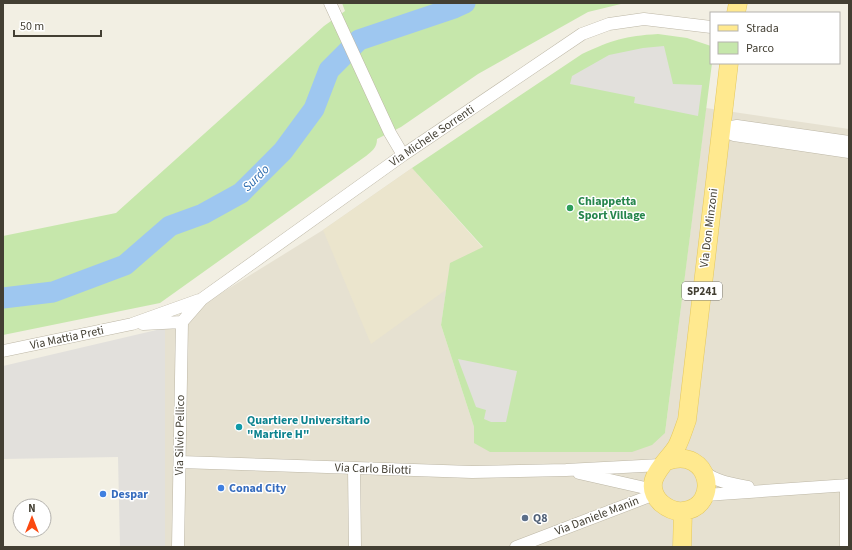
<svg xmlns="http://www.w3.org/2000/svg" width="852" height="550" font-family="'Source Sans 3',sans-serif">
	<style>
		.residential { fill: #e6e1d1 }
		.education { fill: #ebe5cd }
		.green { fill: #c6e7ab }
		.parking { fill: #e2e0dc }
		.lines { fill: none; stroke-linecap: round; stroke-linejoin: round }
		.river { stroke: #9ec7f0; stroke-width: 21 }
		.minor-casing { stroke: #bdb7a6; stroke-width: 13 }
		.primary-casing { stroke: #e4c85f; stroke-width: 19 }
		.minor { stroke: #fff; stroke-width: 12 }
		.primary { stroke: #ffe98f; stroke-width: 18 }
		.leisure-dot { fill: #2e9e5b; stroke: #fff; stroke-width: 1.5 }
		.culture-dot { fill: #0f9aa8; stroke: #fff; stroke-width: 1.5 }
		.shop-dot { fill: #3f7fe0; stroke: #fff; stroke-width: 1.5 }
		.service-dot { fill: #5c6f8a; stroke: #fff; stroke-width: 1.5 }
		.labels { text-anchor: middle; dominant-baseline: central; stroke-width: 3; stroke-linejoin: round; paint-order: stroke }
		.shield { fill: #fff; stroke: #7b7970; stroke-width: 1 }
		.shield-label { font-size: 11px; font-weight: bold; fill: #433f33 }
		.street-label { font-size: 12px; fill: #433f33; stroke: #fff }
		.leisure-label { font-size: 12px; font-weight: bold; fill: #27864d; stroke: #fff; text-anchor: start }
		.culture-label { font-size: 12px; font-weight: bold; fill: #0d838f; stroke: #fff; text-anchor: start }
		.shop-label { font-size: 12px; font-weight: bold; fill: #366cbe; stroke: #fff; text-anchor: start }
		.service-label { font-size: 12px; font-weight: bold; fill: #4e5e75; stroke: #fff; text-anchor: start }
		.water-label { font-size: 13px; font-style: italic; fill: #2d6caf; stroke: #fff }
	</style>
	<rect width="100%" height="100%" fill="#f2efe3"/>
	<path class="residential" d="M706 108 849 129V547H163L165 328 323 230 412 168 477 251 450 264 441 325 474 427V443L665 433Z"/>
	<path class="education" d="M412 168 483 248 450 263 447 289 371 344 323 230Z"/>
	<path class="green" d="M342 3H625L588 12 478 74 401 127 377 139C377 148 372 151 366 156L160 303 3 335V236L116 213 324 26 345 11Z
		M658 34 687 38 711 46 712 63 665 433 652 445 632 452H490L474 443V427L441 325 450 263 483 247 412 168 582 54C612 40 625 36 658 34Z"/>
	<path class="parking" d="M664 46 673 84 702 85 698 116 634 103 635 97 570 84 572 76 609 55 643 48Z
		M165 328V547H120L118 457 3 459V366Z
		M458 359 517 371 506 422H491L484 419 486 410 476 407Z"/>
	<g class="lines">
		<path class="river" d="M3 298 53 292 125 265 170 226 203 214 241 193 283 151 314 109 329 70 359 40 454 8 465 3"/>
		<g class="minor-casing">
			<path id="minor" d="M330 3 390 133 403 155
				M720 129 734 135 849 152
				M720 129 737 126 849 142
				M182 322 202 299 403 155 582 34 609 24 644 19 711 27
				M143 324 182 322
				M3 351 132 324 199 300
				M180 462 472 472 566 470 661 465
				M354 468 355 547
				M704 472C717 482 732 484 748 487
				M579 473 654 490
				M846 485V547
				M705 495 849 485
				M178 547 182 322
				M516 547 655 494"/>
		</g>
		<g class="primary-casing">
			<path id="primary" d="M736 13 738 3
				M667 461C711 446 721 507 683 511 675 512 667 508 661 503 639 481 667 463 677 446 681 438 684 428 687 420L729 63
				M682 547 683 511"/>
		</g>
		<use href="#minor" class="minor"/>
		<use href="#primary" class="primary"/>
	</g>
	<circle class="leisure-dot" cx="570" cy="208" r="4"/>
	<circle class="culture-dot" cx="239" cy="427" r="4"/>
	<g class="shop-dot">
		<circle cx="221" cy="488" r="4"/>
		<circle cx="103" cy="494" r="4"/>
	</g>
	<circle class="service-dot" cx="525" cy="518" r="4"/>
	<g class="labels">
		<rect class="shield" x="682" y="282" width="40" height="18" rx="3"/>
		<g class="shield-label">
			<text x="702" y="291">SP241</text>
		</g>
		<g class="street-label">
			<text transform="translate(432 136) rotate(-34)">Via Michele Sorrenti</text>
			<text transform="translate(709 228) rotate(-83)">Via Don Minzoni</text>
			<text transform="translate(67 338) rotate(-12)">Via Mattia Preti</text>
			<text transform="translate(180 435) rotate(-89)">Via Silvio Pellico</text>
			<text transform="translate(373 469) rotate(2)">Via Carlo Bilotti</text>
			<text transform="translate(597 516) rotate(-21)">Via Daniele Manin</text>
		</g>
		<g class="leisure-label">
			<text x="578" y="201">Chiappetta<tspan x="578" dy="14">Sport Village</tspan></text>
		</g>
		<g class="culture-label">
			<text x="247" y="420">Quartiere Universitario<tspan x="247" dy="14">"Martire H"</tspan></text>
		</g>
		<g class="shop-label">
			<text x="229" y="488">Conad City</text>
			<text x="111" y="494">Despar</text>
		</g>
		<g class="service-label">
			<text x="533" y="518">Q8</text>
		</g>
		<g class="water-label">
			<text transform="translate(256 178) rotate(-45)">Surdo</text>
		</g>
	</g>
	<rect width="852" height="550" fill="none" stroke="#433f33" stroke-width="8"/>
	<rect x="710" y="12" width="130" height="52" fill="#ffffff" stroke="#b4b2ad"/>
	<rect x="718" y="25" width="20" height="6" fill="#ffe98f" stroke="#b4b2ad"/>
	<text x="746" y="32" font-size="12" fill="#433f33">Strada</text>
	<rect x="718" y="42" width="20" height="12" fill="#c6e7ab" stroke="#b4b2ad"/>
	<text x="746" y="52" font-size="12" fill="#433f33">Parco</text>
	<g transform="translate(32 518)"><circle r="19" fill="#ffffff" stroke="#b4b2ad"/>
	<path d="M0-3L7 15L0 10L-7 15Z" fill="#fb4910"/>
	<text y="-6" font-size="11" font-weight="bold" text-anchor="middle" fill="#433f33">N</text>
	</g>
	<path d="M14 30v6h87v-6" fill="none" stroke="#433f33" stroke-width="2"/>
	<text x="20" y="30" font-size="12" fill="#433f33" stroke="#ffffff" stroke-width="3" paint-order="stroke">50 m</text>
</svg>
